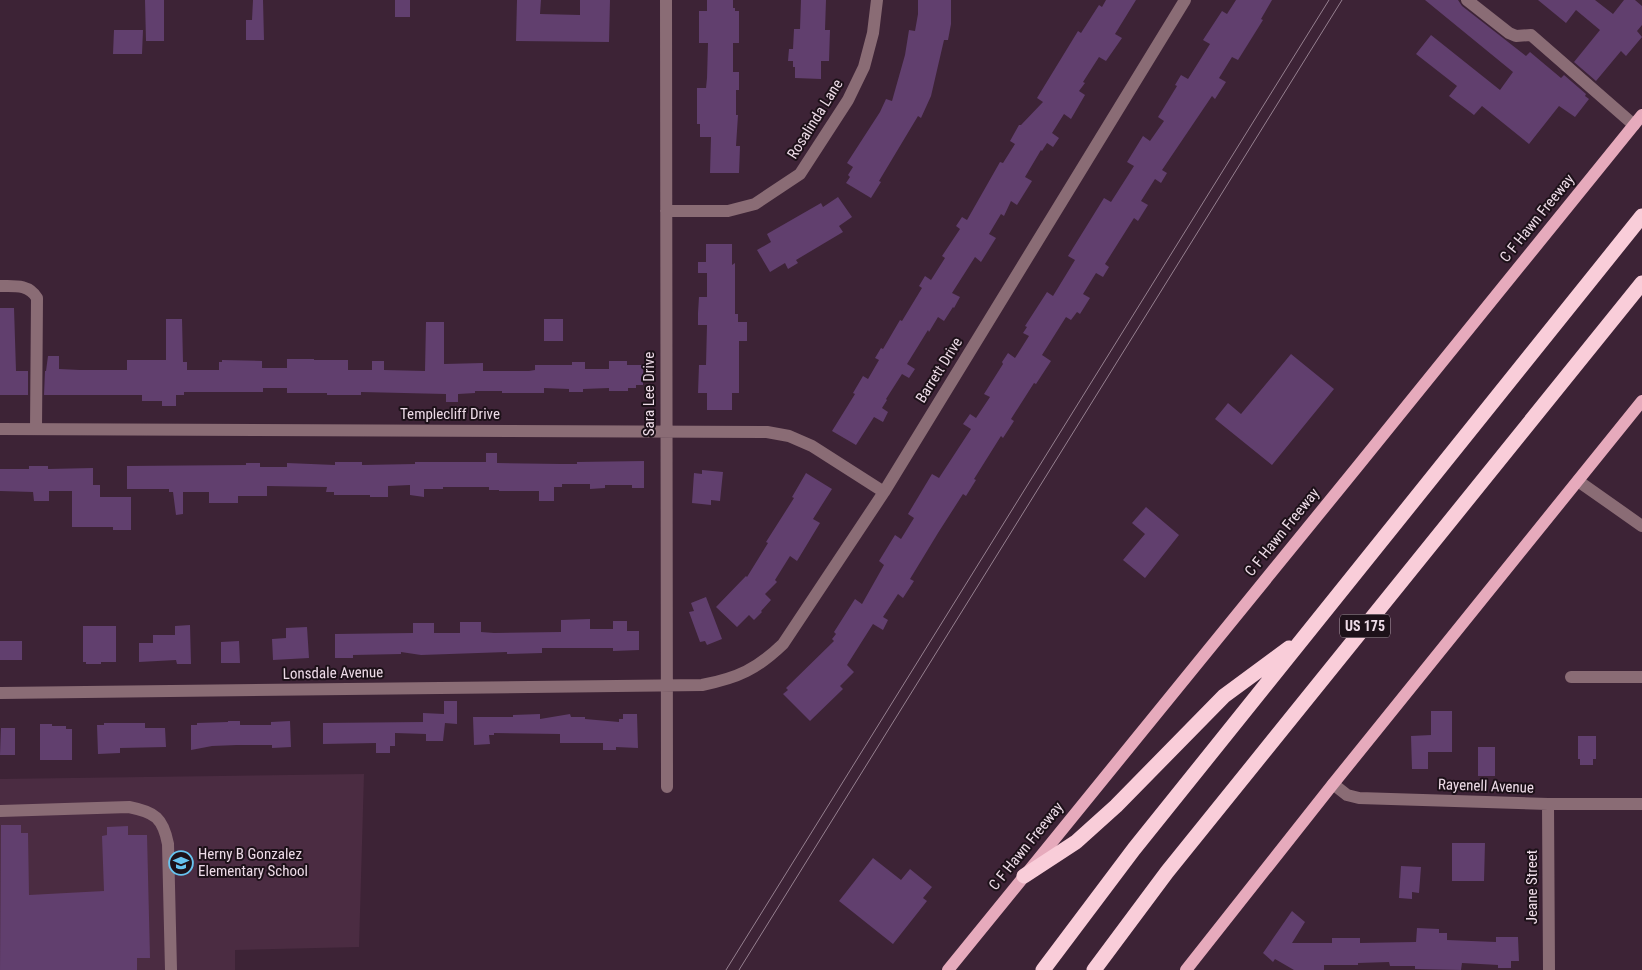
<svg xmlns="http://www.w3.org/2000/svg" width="1642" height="970" font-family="'Roboto Condensed',sans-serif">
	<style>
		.built { fill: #4b2c42 }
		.building { fill: #613f6e }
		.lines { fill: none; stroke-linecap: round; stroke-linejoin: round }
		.minor { stroke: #8a6c75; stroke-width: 12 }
		.major { stroke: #e6aabc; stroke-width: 12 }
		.highway { stroke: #f9cdd9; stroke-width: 15 }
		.tram { stroke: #968090; stroke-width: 1 }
		.labels { text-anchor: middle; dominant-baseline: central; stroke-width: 4; stroke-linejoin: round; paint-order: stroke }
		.shield { fill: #1d1119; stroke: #af9ea9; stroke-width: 1 }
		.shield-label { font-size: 14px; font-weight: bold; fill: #eddbe7 }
		.street-label { font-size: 15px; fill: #eddbe7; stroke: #1d1119 }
		.poi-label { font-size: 15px; fill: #eddbe7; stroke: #1d1119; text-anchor: start }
	</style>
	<rect width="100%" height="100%" fill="#3d2336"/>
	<path class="built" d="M364 774 359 947 235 950V970H0V779Z"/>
	<path class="building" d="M145 0H164V41H146Z
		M253 0H263L264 40H246V20H252Z
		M395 0H410V17H395Z
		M517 0H541L540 14 580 15V0H610L609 42 516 41Z
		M707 0H733V8H735V11H739V43H733V72H739V90H736V115H738L736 146H740L739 173H710L711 137H700V124H697V88H706L707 78 708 43H699V11H707Z
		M801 0H826L825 30H830L829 61H821V79L795 78V67H793V61H788L789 49H793L794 29H800Z
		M918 0H951V24L948 40H944L931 96 921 118 918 116 879 181 881 182 871 198 846 183 850 177 848 175 853 167 847 163 880 112 886 99 892 101 905 55 909 30 915 31 918 14Z
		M1106 0H1136L1115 34 1122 38 1106 61 1099 57 1083 82 1085 83 1079 91 1085 95 1071 119 1064 114 1052 133 1059 138 1053 147 1047 143 1042 151 1041 150 1025 177 1032 181 1017 205 1011 201 1004 216 1001 214 989 234 996 238 981 262 975 257 952 293 960 297 954 308 953 307 944 321 938 317 929 332 928 330 907 364 915 369 909 378 902 374 886 399 887 400 882 408 888 412 883 422 874 417 856 445 832 431 855 394 853 393 863 376 868 379 879 360 875 358 881 348 883 349 900 320 902 321 922 288 919 286 925 276 931 280 945 258 942 256 960 229 956 226 962 217 967 220 1000 162 1003 163 1015 144 1010 141 1019 125H1021L1043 102 1037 98 1078 31 1081 33 1099 5 1102 7Z
		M1236 0H1272L1261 19 1263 20 1238 60 1232 57 1219 78 1226 82 1215 99 1212 96 1162 170 1167 173 1161 183 1155 179 1141 201 1148 205 1138 221 1134 218 1105 264 1109 267 1103 277 1096 273 1083 294 1090 298 1080 314 1077 312 1071 320 1066 317 1042 355 1051 361 1036 384 1034 383 1011 419 1014 421 1003 438 1001 436 974 479 976 480 966 496 963 494 938 533 910 579 914 581 903 598 898 594 883 617 888 620 883 630 873 624 847 665 854 672 840 686 843 689 810 721 783 694 788 690 786 688 834 641 832 639 836 634 834 632 855 599 862 604 884 565 879 561 895 535 901 539 914 518 908 514 932 474 939 478 971 429 963 424 970 414 976 418 990 397 984 394 1003 364 1002 362 1008 353 1015 358 1029 336 1023 333 1027 327 1025 326 1047 292 1053 296 1075 260 1068 256 1104 198 1111 202 1134 166 1127 162 1143 136 1150 141 1164 121 1158 117 1177 86 1175 85 1181 75 1188 79 1210 44 1203 40 1222 11 1227 14Z
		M1425 0H1458L1462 6 1526 56 1530 52 1561 78 1564 75 1586 94 1585 96 1589 99 1575 117 1559 106 1529 144 1482 106 1474 115 1449 96 1457 86 1416 54 1431 35 1500 90 1513 72Z
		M1538 0H1595L1613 14 1624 0H1635L1642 6V25L1637 31 1642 37 1626 56 1621 51 1596 81 1574 62 1600 30 1576 10 1566 23Z
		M114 30H143L142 54H113Z
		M838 197 852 217 839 226 843 232 796 260 798 263 788 269 785 263 770 272 757 250 771 242 767 234 821 203 823 207Z
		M706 244H732V265L735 263V314H738V322H747V341H739V393H732V410H707V393H698L699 365H706L707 325H698V313L699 297H707V273H698V262H706Z
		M0 308H14L16 371H28V395H0Z
		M166 319H182L183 362H187V370H219V362H222V360L262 361V368H287V359H314V360H348V370H372V361H384V370L425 371 426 322H444V364L483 363V371H529L535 370V365H572V362H585V369H609V361H627V365H643V385H636V388H628V391H609V388L583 389V392H569V389L544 388V393H502V391H475V393L458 394V402H446V394L361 392V395H327V393H287V388H263V392H184V395H176V406H162V401H142V395H44L45 371H46L48 356H59V369L80 370H127V360H166Z
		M544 319H563V341H544Z
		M1291 354 1334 389 1272 465 1215 419 1228 403 1241 414Z
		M486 453H497V463L561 464H577V462L644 461V488H632V485H605V488L590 489V484H562V487H554V501H539V491H499V490H489V487H443V489H424V497L410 495V485L388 486V497H370V495H334V492H326L327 487 267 486V496H238V503H209V492H183V514L176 515 173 492H169V489H127V466L246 465V463H260V467H287V463L335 465V462H362V465L415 464V462H486Z
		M29 466H48V469L93 468V485H100V497H131V530H113V527H72V491H49V501H34L33 492 0 491V469H29Z
		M702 470 723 472 720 501 711 500V505L692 503 694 473 702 474Z
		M806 473 832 489 813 519 820 523 797 561 790 556 775 580 777 582 765 594 771 600 761 611 762 612 754 620 749 615 737 627 716 607 746 576 747 577 768 543 766 542 794 498 792 497Z
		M1146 507 1179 535 1145 578 1123 560 1145 534 1132 523Z
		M706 597 722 639 707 645 705 641 700 642 689 612 694 611 691 603Z
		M590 619V629H613V621H627V631H639V650L613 651V648H542V653L507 654V652L421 655 401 652V654L353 655V658H335V634L413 633V623H434V633H460V622H481V632L494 633 561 632V620Z
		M190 625 191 664H177L176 660 139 662V643H153V635H175V626Z
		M83 626H116V662H101V664H86V662H83Z
		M307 627 309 658 273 660 272 639 286 638V628Z
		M0 641H22V660H0Z
		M239 641 240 663H221V642Z
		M444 701H457V724L445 723 443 741H426V734L395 733V746H390V753H376V743L323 744V723L423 722V713L444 714Z
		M1431 711H1452V752H1428V769H1412L1411 736 1431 735Z
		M540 714V719L570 714 571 717H585V719L619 722V719H623V714H637L638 748 616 747V750H603V743H560V734L494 733V735H489L490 744 474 745 473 717H513V715Z
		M228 721H240V725H271V722L290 721 291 747 272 748V745H237L212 746 191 750V725H197V723L228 722Z
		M104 723H145V728H165L166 747 120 748V753L98 754 97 725H104Z
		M40 724H52V726H66V729H72V760H40Z
		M1 728H15V755H0Z
		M1578 736H1596V759H1593V765H1580V759H1578Z
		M1478 747H1495V776H1478Z
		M1 825H21V833H28L29 895 104 891 102 836 107 835V827L128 826V835H147L150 958H137V970H0Z
		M1452 843H1485L1484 881H1452Z
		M873 858 901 880 910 869 932 887 923 898 927 901 893 944 839 901Z
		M1401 866 1421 867 1419 893 1412 892V899L1399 898Z
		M1292 911 1305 922 1292 943H1332V938H1360V943L1416 942 1417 928 1439 929V933H1447V940L1496 942V937H1518L1519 961H1511V968H1498V965L1462 963 1461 970 1415 969V966H1390L1389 962 1358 963V965H1324V970H1294L1275 959 1273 962 1263 953Z"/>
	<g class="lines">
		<path class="minor" d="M666 0 667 787
			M1467 0 1509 33 1516 36 1531 35 1634 125
			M666 211H728L755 204 800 174 848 100 864 67 873 33 877 0
			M0 286C14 286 29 284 37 298L36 429
			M0 429 767 432 789 436 812 446 884 492
			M1578 481 1642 526
			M1571 677H1642
			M0 693 702 685C738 678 757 669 783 644L884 492 1185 0
			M1333 784 1347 795 1359 798 1548 804H1642
			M1548 804 1549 970
			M0 811 129 807C155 812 163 818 168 844L171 970"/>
		<path class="major" d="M948 970C1179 685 1412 401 1642 115
			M1186 970 1333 784 1642 401"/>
		<path class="highway" d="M1024 876 1076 842 1116 806 1224 696 1289 648
			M1043 970 1134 849 1642 216
			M1094 970 1167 872 1642 283"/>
		<path class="tram" d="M726 970 1329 0
			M739 970 1342 0"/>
	</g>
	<defs>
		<g id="school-ring" transform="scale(1.25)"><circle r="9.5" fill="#1d1119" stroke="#67c4f0" stroke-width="1.5"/><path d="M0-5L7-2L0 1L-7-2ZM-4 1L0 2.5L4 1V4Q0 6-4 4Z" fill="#67c4f0"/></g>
	</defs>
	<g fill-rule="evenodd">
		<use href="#school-ring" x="181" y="863"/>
	</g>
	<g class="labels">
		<rect class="shield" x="1340" y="614.5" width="50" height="23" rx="4"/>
		<g class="shield-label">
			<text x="1365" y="626">US 175</text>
		</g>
		<g class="street-label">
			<text transform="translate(815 119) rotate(-58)">Rosalinda Lane</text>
			<text transform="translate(1537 218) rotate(-51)">C F Hawn Freeway</text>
			<text transform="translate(939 370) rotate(-58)">Barrett Drive</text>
			<text transform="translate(649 394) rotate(-90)">Sara Lee Drive</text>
			<text x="450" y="414">Templecliff Drive</text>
			<text transform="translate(1282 532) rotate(-51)">C F Hawn Freeway</text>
			<text transform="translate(333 673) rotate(-1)">Lonsdale Avenue</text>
			<text transform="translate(1486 786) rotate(2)">Rayenell Avenue</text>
			<text transform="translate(1026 846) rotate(-51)">C F Hawn Freeway</text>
			<text transform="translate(1532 887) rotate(-90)">Jeane Street</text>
		</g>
		<g class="poi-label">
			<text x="198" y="854">Herny B Gonzalez<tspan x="198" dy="17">Elementary School</tspan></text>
		</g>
	</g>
</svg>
